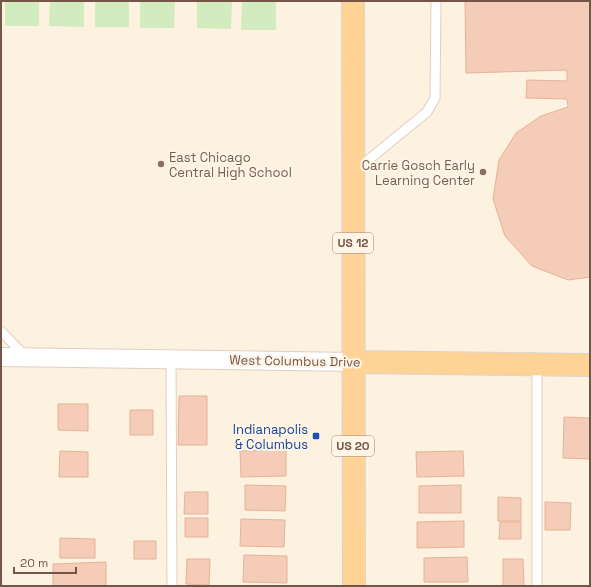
<svg xmlns="http://www.w3.org/2000/svg" width="591" height="587" font-family="'Space Grotesk',sans-serif">
	<style>
		.green { fill: #d2ebbf }
		.building { fill: #f4ccb7; stroke: #e7b297 }
		.lines { fill: none; stroke-linecap: round; stroke-linejoin: round }
		.service-casing { stroke: #e3cebf; stroke-width: 11 }
		.minor-casing { stroke: #e3cebf; stroke-width: 20 }
		.primary-casing { stroke: #dbd3cf; stroke-width: 24 }
		.service { stroke: #fff; stroke-width: 9 }
		.minor { stroke: #fff; stroke-width: 18 }
		.primary { stroke: #ffd396; stroke-width: 22 }
		.education-dot { fill: #8d6e63; stroke: #fff5e7; stroke-width: 1.5 }
		.transit-dot { fill: #1a4fb4; stroke: #fff5e7; stroke-width: 1.5 }
		.labels { text-anchor: middle; dominant-baseline: central; stroke-width: 4; stroke-linejoin: round; paint-order: stroke }
		.shield { fill: #fff5e7; stroke: #9e8577; stroke-width: 1 }
		.shield-label { font-size: 12px; font-weight: bold; fill: #755547 }
		.education-label { font-size: 13px; fill: #785e54; stroke: #fff5e7; text-anchor: start }
		.street-label { font-size: 13px; fill: #755547; stroke: #fff5e7 }
		.transit-label { font-size: 13px; fill: #164399; stroke: #fff5e7; text-anchor: end }
	</style>
	<rect width="100%" height="100%" fill="#fdf1e0"/>
	<path class="green" d="M5 1H39V26H5Z
		M50 1H84V27L49 26Z
		M95 1H129V27H95Z
		M140 1H175L174 28H140Z
		M197 1H232L231 29 197 28Z
		M242 1H276V30H241Z"/>
	<path class="building" d="M465 1H590V277L568 280 532 266 505 236 493 199 499 160 516 133 541 116 568 107 567 99 526 98 527 80 567 81V70L466 73Z
		M179 396H207V445H178Z
		M58 404H88V431L58 430Z
		M130 410H153V435H130Z
		M564 417 590 418V459L563 458Z
		M286 450V476L241 477 240 451Z
		M60 451 88 452V477H59Z
		M463 451 464 476 417 477 416 452Z
		M245 485 286 486 285 511 245 510Z
		M461 485V513H419V486Z
		M185 492H208V514H184Z
		M498 497 521 498V521H498Z
		M545 502 571 503 570 530H545Z
		M185 518H208V537H185Z
		M241 519 285 520 284 547 240 546Z
		M464 521V547L417 548V522Z
		M500 522H521V539H499Z
		M60 538 95 539V558H60Z
		M134 541H156V559H134Z
		M244 555 287 556V583L243 582Z
		M467 557 468 582H424V558Z
		M187 559H210L209 585 186 584Z
		M503 559H523L524 586H503Z
		M106 562V586H53V564Z"/>
	<g class="lines">
		<g class="service-casing">
			<path id="service" d="M356 170 427 112 435 98 436 1
				M1 331 25 356
				M171 359 172 586
				M537 364V586"/>
		</g>
		<g class="minor-casing">
			<path id="minor" d="M1 357 353 362"/>
		</g>
		<g class="primary-casing">
			<path id="primary" d="M353 1 354 586
				M353 362 590 365"/>
		</g>
		<use href="#service" class="service"/>
		<use href="#minor" class="minor"/>
		<use href="#primary" class="primary"/>
	</g>
	<g class="education-dot">
		<circle cx="161" cy="164" r="4"/>
		<circle cx="483" cy="172" r="4"/>
	</g>
	<rect class="transit-dot" x="312" y="432" width="8" height="8" rx="2"/>
	<g class="labels">
		<g class="shield">
			<rect x="333" y="233" width="40" height="20" rx="3"/>
			<rect x="332" y="436" width="42" height="20" rx="3"/>
		</g>
		<g class="shield-label">
			<text x="353" y="243">US 12</text>
			<text x="353" y="446">US 20</text>
		</g>
		<g class="education-label">
			<text x="169" y="157">East Chicago<tspan x="169" dy="15">Central High School</tspan></text>
			<text x="475" y="165" text-anchor="end">Carrie Gosch Early<tspan x="475" dy="15">Learning Center</tspan></text>
		</g>
		<g class="street-label">
			<text transform="translate(295 361) rotate(1)">West Columbus Drive</text>
		</g>
		<g class="transit-label">
			<text x="308" y="429">Indianapolis<tspan x="308" dy="15">&amp; Columbus</tspan></text>
		</g>
	</g>
	<rect width="591" height="587" fill="none" stroke="#755547" stroke-width="4"/>
	<path d="M14 567v6h62v-6" fill="none" stroke="#755547" stroke-width="2"/>
	<text x="20" y="567" font-size="12" fill="#755547" stroke="#fff5e7" stroke-width="3" paint-order="stroke">20 m</text>
</svg>
